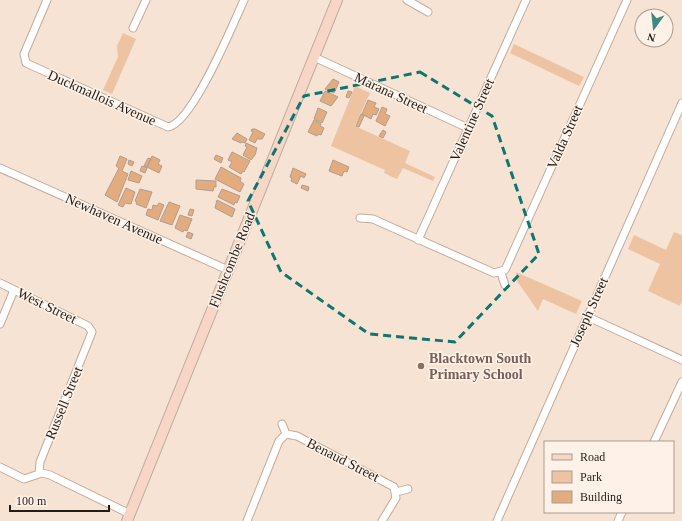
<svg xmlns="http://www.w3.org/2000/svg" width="682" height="521" font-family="'Times New Roman',serif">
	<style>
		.green { fill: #edc3a1 }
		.building { fill: #e3ac7f; stroke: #b09d8f }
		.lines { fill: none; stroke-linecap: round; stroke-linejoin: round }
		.street-casing { stroke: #bfac9d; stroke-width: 9 }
		.secondary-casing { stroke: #bfac9d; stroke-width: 12 }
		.street { stroke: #fff; stroke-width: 7 }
		.secondary { stroke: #f7d6c7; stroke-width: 10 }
		.marked { fill: none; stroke: #0f766e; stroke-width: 3; stroke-dasharray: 8 5; stroke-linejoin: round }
		.education-dot { fill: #8d6e63; stroke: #fef2e8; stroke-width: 1.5 }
		.labels { text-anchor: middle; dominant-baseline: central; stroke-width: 3; stroke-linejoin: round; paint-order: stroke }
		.street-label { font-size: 14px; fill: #241d17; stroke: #fef2e8 }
		.education-label { font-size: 14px; font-weight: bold; fill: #785e54; stroke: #fef2e8; text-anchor: start }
	</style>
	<rect width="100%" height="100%" fill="#f7e3d3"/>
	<path class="green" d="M123 33 136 39 112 94 103 90 118 57 117 46Z
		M514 44 584 77 579 86 510 53Z
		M355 86 370 93 355 126 410 151 405 163 435 177 433 181 403 168 397 179 384 173 385 170 331 146Z
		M674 232 682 235V301L680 306 648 291 660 264 628 249 634 235 666 250Z
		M516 272 582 301 576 314 543 299 538 311 517 281Z"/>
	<path class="building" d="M333 79 339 82 334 93 325 89Z
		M325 91 338 97 331 106 320 101Z
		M348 91 352 92 349 98 346 97Z
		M368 100 376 103 374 107 379 109 376 115 373 114 371 119 362 114Z
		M382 107 387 109 385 114 390 116 385 126 376 121Z
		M318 108 327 112 322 123 314 119Z
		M361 114 364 116 359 127 356 126Z
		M314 120 321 124 320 126 324 128 321 135 318 134 317 136 308 132Z
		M252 129H255L265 134 262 139H257L255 143 249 140 253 132 251 131Z
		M383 130 386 132 383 138 379 136Z
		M237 133 247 139 245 143 242 142 241 143 232 139Z
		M246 143 257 148 255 155 251 160 243 155 247 147 245 146Z
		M232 152 250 161 244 172 243 171 241 174 229 167 232 162 228 160Z
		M216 155 223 158 221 163 214 159Z
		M120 156 127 159 122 171 128 174 117 202 105 195 119 168 116 166Z
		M152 156 160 160 158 164 162 166 159 173 147 167Z
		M148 158 151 159 147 167 144 166Z
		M129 160 134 162 132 166 128 164Z
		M333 160 349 167 347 172 344 171 342 176 329 171Z
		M142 166 147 168 145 173 140 171Z
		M221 167 241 178 240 181 244 184 240 192 215 179Z
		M293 168 306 174 304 178 301 176 297 184 291 181 292 178 290 177Z
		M131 171 142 176 139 183 128 180Z
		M196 180 216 181V187H214L213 191 196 189Z
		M302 185 309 187 308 191 301 188Z
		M126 188 135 192 131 204 125 203 123 207 118 205Z
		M140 189 152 192 146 208 136 204 137 202 135 201Z
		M222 189 240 196 237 203 235 202 234 205 218 197Z
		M217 200 235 209 232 217 215 208Z
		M169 202 180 206 172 225 160 221Z
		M159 203 164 205 158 220 146 215 148 209 152 210 153 205 157 206Z
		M190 209 194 210 192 216 188 215Z
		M180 215 192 219 187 231 184 230 183 232 175 228Z
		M188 232 193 234 191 239 186 237Z"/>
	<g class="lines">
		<g class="street-casing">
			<path id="street" d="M47 0 24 54 26 63 168 127C192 124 233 24 244 0
				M407 0 428 12
				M133 28 146 0
				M314 57 468 128
				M0 168 228 270
				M360 218 373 219 494 273 505 270 627 0
				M418 240 526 0
				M501 273 505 285
				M0 283 88 326 92 332 40 462 39 474
				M586 316 682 360
				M0 324 14 290
				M282 424 286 434
				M286 434 297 436 394 487 396 498 382 521
				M654 442 682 382
				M0 467 24 479 42 473 50 475 130 514
				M396 492 408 489
				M247 521 279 441 286 434
				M497 521 682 103
				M618 521 622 512"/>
		</g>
		<g class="secondary-casing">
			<path id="secondary" d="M127 521 337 0"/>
		</g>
		<use href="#street" class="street"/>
		<use href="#secondary" class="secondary"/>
	</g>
	<path class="marked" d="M420 72 492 116 539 254 455 342 369 334 281 272 248 201 304 96Z"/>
	<circle class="education-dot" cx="421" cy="366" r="4"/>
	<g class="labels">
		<g class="street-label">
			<text transform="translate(391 93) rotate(25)">Marana Street</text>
			<text transform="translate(102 98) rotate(24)">Duckmallois Avenue</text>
			<text transform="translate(472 120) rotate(-66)">Valentine Street</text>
			<text transform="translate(565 137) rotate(-66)">Valda Street</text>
			<text transform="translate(114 219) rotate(24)">Newhaven Avenue</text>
			<text transform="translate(232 260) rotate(-68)">Flushcombe Road</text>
			<text transform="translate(47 306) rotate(26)">West Street</text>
			<text transform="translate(589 312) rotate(-66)">Joseph Street</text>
			<text transform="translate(64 403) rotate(-68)">Russell Street</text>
			<text transform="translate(343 460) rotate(27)">Benaud Street</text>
		</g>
		<g class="education-label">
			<text x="429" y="358">Blacktown South<tspan x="429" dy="16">Primary School</tspan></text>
		</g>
	</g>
	<rect x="544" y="441" width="130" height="72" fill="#fef2e8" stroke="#a79d94"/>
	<rect x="552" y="454" width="20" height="6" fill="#f7d6c7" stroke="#a79d94"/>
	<text x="580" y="461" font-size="12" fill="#241d17">Road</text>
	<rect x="552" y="471" width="20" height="12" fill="#edc3a1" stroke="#a79d94"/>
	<text x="580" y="481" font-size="12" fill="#241d17">Park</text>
	<rect x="552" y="491" width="20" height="12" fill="#e3ac7f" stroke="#a79d94"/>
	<text x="580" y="501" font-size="12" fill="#241d17">Building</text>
	<g transform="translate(654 28) rotate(195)"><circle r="19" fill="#fef2e8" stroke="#a79d94"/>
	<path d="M0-3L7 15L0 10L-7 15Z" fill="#42887f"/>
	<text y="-6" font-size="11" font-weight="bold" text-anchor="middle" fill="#241d17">N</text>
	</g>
	<path d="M10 505v6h99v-6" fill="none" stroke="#241d17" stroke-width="2"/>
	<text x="16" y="505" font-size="12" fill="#241d17" stroke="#fef2e8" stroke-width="3" paint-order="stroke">100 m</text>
</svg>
